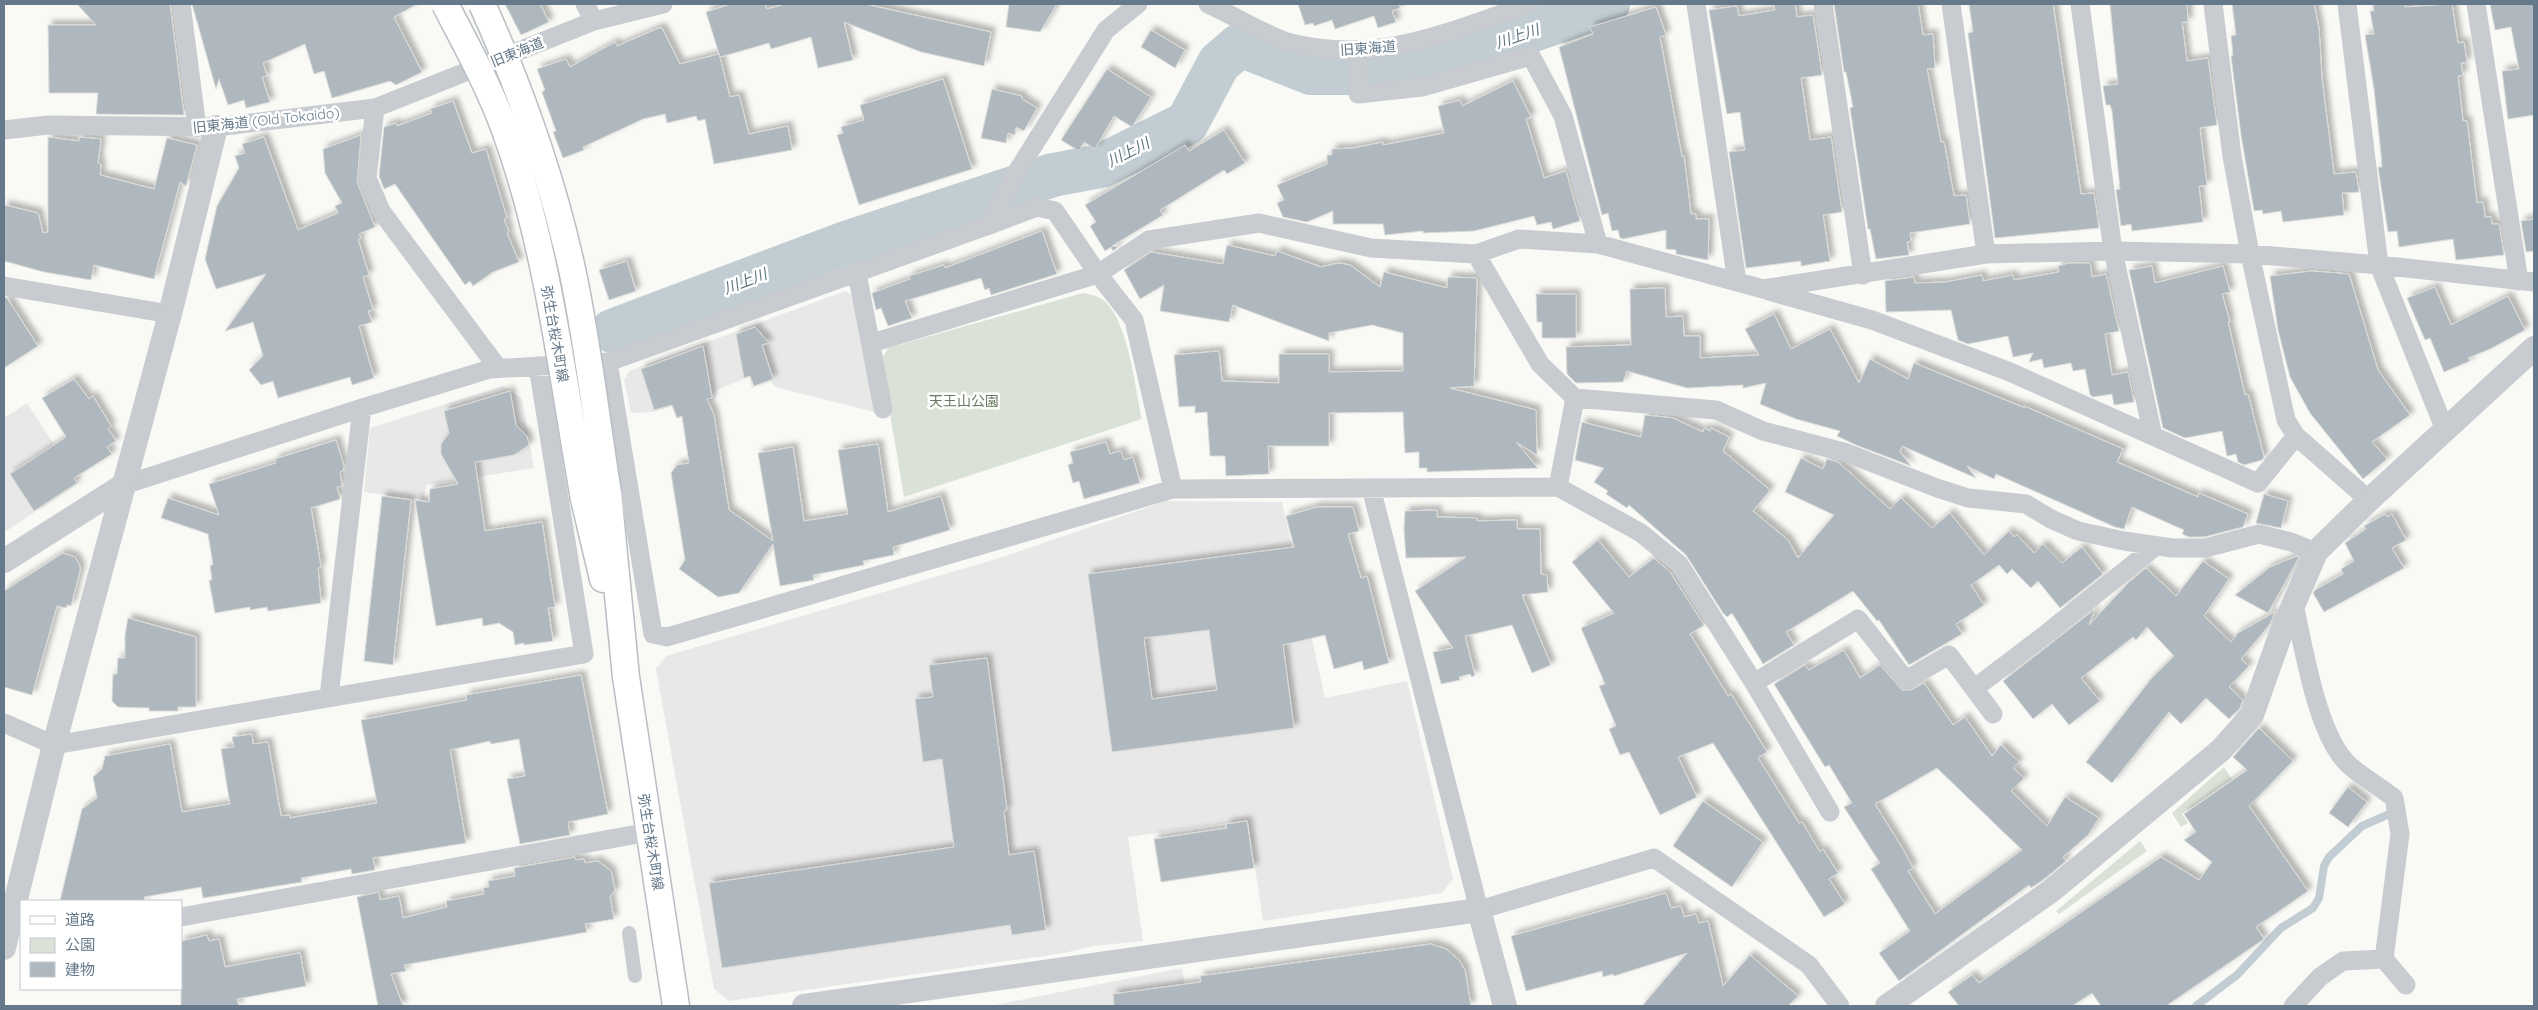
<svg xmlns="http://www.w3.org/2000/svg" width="2538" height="1010" font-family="Quicksand,'Noto Sans JP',sans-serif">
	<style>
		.built { fill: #e7e8e7 }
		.green { fill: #dae1d6 }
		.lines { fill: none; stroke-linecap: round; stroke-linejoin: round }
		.stream { stroke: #c1cdd2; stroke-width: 8 }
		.river { stroke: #c1cdd2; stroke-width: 44 }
		.building { fill: #afb8be; stroke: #dbdbd8; fill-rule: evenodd; filter: url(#shadow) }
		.secondary-casing { stroke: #b8bec3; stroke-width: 29 }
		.pedestrian { stroke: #c8ccd0; stroke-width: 14 }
		.minor { stroke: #c8ccd0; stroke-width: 19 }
		.tertiary { stroke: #c8ccd0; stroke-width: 24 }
		.secondary { stroke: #fff; stroke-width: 26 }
		.secondary-bridge-casing { stroke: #b8bec3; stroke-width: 29; stroke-linecap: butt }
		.secondary-bridge { stroke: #fff; stroke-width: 26 }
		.labels { text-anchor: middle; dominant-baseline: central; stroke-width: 5; stroke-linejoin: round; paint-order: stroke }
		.street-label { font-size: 14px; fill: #65798a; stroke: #fff }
		.park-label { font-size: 14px; fill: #667a60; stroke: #fff }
		.water-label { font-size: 15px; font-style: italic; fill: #5b757e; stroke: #fff }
	</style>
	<defs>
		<filter id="shadow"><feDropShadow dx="4.5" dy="-4.5" stdDeviation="2.5" flood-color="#0004"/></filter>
	</defs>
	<rect width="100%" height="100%" fill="#f9f9f6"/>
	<path class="built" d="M845 291 854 297 875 412 775 387 771 381 752 388 749 377 716 390 717 397 709 401 711 406 677 419 672 406 653 412 631 413 624 380 629 371Z
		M503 386 522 399 534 468 426 485 424 500 364 492 370 428Z
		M27 403 79 483 6 531 4 528V418Z
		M1166 501 1282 502 1325 698 1407 681 1453 879 1442 893 1263 921 1248 820 1128 837 1143 941 1093 946 1064 953 729 1001 714 989 656 669 666 656 1003 557Z
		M1182 968 1189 1006H990Z"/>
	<path class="green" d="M1083 293C1088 294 1094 295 1098 297 1128 311 1135 389 1142 419L904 497 881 360 888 348Z
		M2224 767 2232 779 2182 814 2188 823 2181 827 2172 813Z
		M2140 841 2147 851 2059 914 2056 911Z"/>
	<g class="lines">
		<path class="stream" d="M2196 1006 2237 975 2281 928 2313 908 2319 898 2324 866 2329 857 2362 826 2387 815"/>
		<path class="river" d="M612 331 843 244 1053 175 1101 166 1187 123 1219 63 1240 45 1311 73H1410L1608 4"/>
	</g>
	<path class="building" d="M77 4H170L184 115 96 114 98 93H49L48 25H96Z
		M192 4H417L394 17 422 72 396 85 390 81 332 98 324 71 314 74 305 44 263 63 267 76 262 77 270 102 246 108 244 100 228 105 219 79 216 89Z
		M505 4H540L549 22 521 35Z
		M731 4H765L767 9 786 4H865L991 32 984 66 921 52 844 22 853 60 818 68 811 37 771 49 769 43 720 57 706 12Z
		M1009 4H1057L1040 32 1006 27Z
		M1298 4H1399L1400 8 1392 11 1396 22 1378 28 1374 16 1335 29 1332 20 1314 26 1313 23 1305 25Z
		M1774 4H1795L1797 17 1813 15 1822 75 1801 78 1810 140 1831 137 1842 212 1823 215 1830 261 1801 266V261L1746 268 1729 152 1745 150 1740 112 1727 114 1709 10 1737 6 1739 16 1775 10Z
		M1834 4H1918L1923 35 1933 34 1935 68 1927 69 1941 142H1944L1954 196 1966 195 1970 224 1910 233 1911 241 1907 242 1909 255 1876 259 1870 229H1868L1850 108 1853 107 1846 72H1844Z
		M1969 4H2053L2081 194 2094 193 2099 228 1995 238 1968 33 1973 32Z
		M2110 4H2187L2188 22H2182L2187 61 2208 58 2217 125 2200 128 2207 185 2199 186 2203 222 2132 231 2131 224 2121 226 2116 190 2120 189 2112 111 2110 105H2106L2103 86 2118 84Z
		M2232 4H2314L2319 28 2322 79 2334 174 2356 172 2359 192 2342 193 2344 215 2283 222 2281 211 2263 214 2262 210 2254 211 2241 135 2231 56 2233 55 2231 36 2236 35Z
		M2383 4H2405V7L2452 4 2458 43 2464 42 2467 62 2461 63 2463 75 2458 76 2463 121H2467L2477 203 2483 202 2485 217H2491L2492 224H2499L2504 255 2456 260 2453 239 2399 247 2397 231 2388 232 2378 167H2382L2381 154 2374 89 2365 35 2374 34 2370 11H2374L2373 5Z
		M2490 4H2534V115L2508 119 2502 71 2519 69 2511 27 2495 30Z
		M1656 7 1666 35 1660 37 1682 157 1684 156 1691 214H1696V219H1709L1708 260 1676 254V250L1666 249V230L1623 239 1620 238 1618 230 1612 231 1608 213 1602 215 1559 47 1593 34 1590 27Z
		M659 28H662L680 64 719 54 730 97 739 95 749 134 788 126 792 150 714 164 705 119 698 121 696 116 667 123 665 114 643 119 583 147 584 150 563 158 553 132 556 131 542 92 545 90 537 69 566 59 570 67 615 42 617 46Z
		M1151 30 1185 50 1175 68 1141 47Z
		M1107 69 1151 97 1132 127 1114 116 1095 149 1084 142 1079 151 1061 140Z
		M943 79 972 169 859 205 837 135 843 133 841 127 864 120 860 105Z
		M1513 81 1531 117 1526 119 1544 178 1566 171 1580 221 1553 229 1551 222 1537 225 1534 216 1474 231 1423 233V231L1385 235 1383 224H1333V211L1307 222 1283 217 1277 203 1284 200 1277 185 1327 164V155H1332V149L1354 148 1383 142V145L1444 133 1438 106 1460 100 1462 106Z
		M992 89 1022 96V99L1037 108 1024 131 1016 127 1015 135 1008 133 1006 143 981 138Z
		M453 101 472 153 486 149 507 218 504 219 509 232 507 233 519 262 493 272 473 286 470 281 465 285 395 184 384 189 379 176 384 127 396 123 397 126 432 113 430 109Z
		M1224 130 1245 163 1227 174 1224 170 1160 210 1163 215 1112 246 1118 247 1113 251 1111 247 1105 251 1090 226 1096 222 1085 205 1185 145 1189 151Z
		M361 135 357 182 375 227 359 234 361 238 358 239 369 275 363 277 373 310 368 311 372 322 359 326 374 378 352 385 350 377 278 398 273 381 261 385 249 370 263 356 253 322 225 331 266 274 216 289 205 259 217 206 239 168 235 156 245 153 242 144 264 137 298 230 338 213 335 206 342 203 325 173 323 149Z
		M48 137 79 141V137L101 139 98 163 101 164 100 175 154 189 167 138 197 145 186 186 180 182 154 279 94 265 91 280 44 272 4 261V205L38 213 43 233 48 232Z
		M2534 219V251L2526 252 2521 221Z
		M1042 231 1057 274 991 295 989 288 985 290 981 278 905 301 912 318 888 326 881 308 876 310 872 293 910 279 909 276 944 265 945 268Z
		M1227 245 1275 256 1277 251 1321 267 1339 263 1350 265 1380 287 1384 272 1447 288 1448 277 1477 278 1474 386 1450 388 1536 410 1537 455 1516 442 1538 468 1427 472V468H1419V452L1405 453 1403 412 1329 413V446H1268L1269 474 1226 476 1225 456H1210L1207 412 1195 413V406L1179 407 1174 355 1219 351 1222 381 1279 383V354H1329V372L1403 371V333L1372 325 1329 333V341L1233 305 1229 322 1160 311 1164 285 1140 299 1124 270 1151 252 1223 264Z
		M627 261 636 291 609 300 599 270Z
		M2069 263H2090L2092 277 2106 274 2119 331 2105 334 2112 375 2128 372 2134 402 2114 405 2112 394 2093 397 2090 395 2085 369 2073 371 2071 363 2044 368 2042 359 2029 362 2033 353 2013 357 2008 336 1968 344 1958 340 1951 310 1886 312 1885 281 1914 277 1915 283 1946 282 1982 275 1983 281 2013 275 2014 280 2059 272 2058 266Z
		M2152 266 2155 283 2223 266 2230 292 2222 294 2230 322H2228L2245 395 2248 394 2264 457 2262 460 2244 465 2238 462 2236 454 2227 456 2222 431 2185 438 2163 428 2129 270Z
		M2312 271 2349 274 2378 370 2410 415 2372 442 2387 459 2363 479 2310 413 2290 377 2278 330 2270 276Z
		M2435 287 2451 325 2508 296 2525 330 2490 349 2468 358 2470 361 2444 372 2430 338 2425 340 2407 298Z
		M1665 288 1666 317 1683 316 1684 336H1700V358L1759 355 1745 329 1774 314 1791 349 1830 329 1859 383 1870 359 1908 379 1914 363 2025 408 2024 406 2123 449 2117 462 2198 497 2199 493 2248 514 2243 527 2204 537H2189L2182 534 2184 530 2132 507 2124 529 2115 527 1996 474 1994 479 1967 466 1976 478 1902 446 1900 452 1911 466 1856 445 1837 436 1840 431 1796 419 1760 404 1766 383 1743 388V385L1687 388 1627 371 1623 382 1576 383 1567 374 1566 347 1631 345 1630 289Z
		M1536 294H1576V338H1542V322H1537Z
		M4 297 7 298 38 346 4 368Z
		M755 327 769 343 762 345 773 379 754 386 750 376 744 378 736 334Z
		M703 346 712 398 707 399 714 415 729 510 773 541 758 453 793 447 804 521 848 514 838 450 878 444 888 512 941 496 950 530 893 547 894 555 863 561 864 565 813 575 814 580 780 586 773 544 739 593 718 597 679 569 685 560 671 473 677 465 689 463 682 416 677 418 672 405 654 410 641 369Z
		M74 379 89 399 93 396 111 426 108 429 116 441 107 447 112 454 74 478 77 483 34 511 10 474 66 437 42 398Z
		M510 391 516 425 527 436 529 445 514 455 475 462 485 531 542 522 555 607 548 608 553 641 524 645V643L515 645 513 632 499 623 483 626 482 618 436 626 415 500 429 502 430 489 458 484 441 454V444L449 433 444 411Z
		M1645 415 1673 418 1703 432 1704 428 1710 431 1711 428 1729 437 1723 451 1770 490 1753 511 1788 540 1798 558 1834 515 1785 492 1801 458 1823 469 1827 459 1838 462 1890 509 1901 498 1932 528 1950 513 1984 555 2009 531 2014 537 2017 535 2034 553 2043 544 2062 563 2082 547 2103 574 2060 608 2038 581 2031 588 2012 569 2007 574 1999 565 1971 585 1984 605 1956 624 1962 634 1909 665 1879 620 1877 621 1853 591 1786 632 1794 645 1763 664 1732 613 1727 617 1723 613 1686 555 1629 505 1627 508 1606 494 1608 491 1594 482 1604 468 1575 460 1582 422 1641 437Z
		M336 440 344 466 343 471 340 472 342 486 337 487 340 499 311 508 321 567 318 568 321 603 268 611 267 607 250 610V607L215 613 209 580H212L210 565H213L208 534 161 518 168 498 219 515 209 484 276 463 275 459Z
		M1106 442 1110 454 1121 451 1124 460 1133 457 1140 483 1084 499 1079 481 1073 483 1068 465 1073 463 1070 452Z
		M2264 494 2288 501 2281 528 2256 523Z
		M382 496 411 500 393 665 364 661Z
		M1317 507H1353L1359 531 1348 534 1361 578 1367 576 1389 663 1364 670 1362 661 1334 669 1325 635 1283 645 1294 728 1112 752 1088 574 1294 547 1286 516ZM1209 630 1217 690 1152 699 1144 638Z
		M1437 510V517L1477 518V521L1517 520V529H1540L1541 574 1547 575 1548 592 1522 595 1551 665 1532 673 1512 625 1465 636 1475 675 1472 677 1470 674 1459 677 1460 680 1441 684 1433 652 1453 648 1415 591 1466 557 1406 558 1404 530 1405 511Z
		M2385 514 2387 517 2392 514 2406 540 2392 548 2404 568 2324 612 2313 593 2315 590 2343 574 2341 569 2354 561 2345 543 2366 529 2364 526Z
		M1598 540 1629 577 1654 558 1670 572 1704 625 1690 634 1728 696 1731 694 1767 752 1758 758 1799 823 1802 822 1820 852 1823 849 1838 873 1829 879 1845 904 1824 917 1713 743 1678 757 1697 797 1660 815 1629 752 1620 755 1609 729 1616 726 1599 686 1605 684 1581 628 1614 613 1572 562Z
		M63 553 75 557 80 566V571L71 606 67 605 66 608 57 606 32 695 4 687V591Z
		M2297 556 2299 557 2297 561 2268 613 2235 595 2270 567Z
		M2203 561 2229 579 2204 616 2231 642 2238 633 2275 612 2270 624 2241 659 2249 666 2229 687 2243 700 2240 708 2229 719 2206 698 2181 724 2169 712 2112 783 2086 762 2151 679 2174 656 2147 627 2136 640 2133 637 2081 678 2100 701 2069 725 2052 704 2033 719 2003 681 2095 609 2089 625 2128 583 2146 568 2176 596Z
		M128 618 196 637V707H178V711H149V708L118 707 112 701 113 674H117L118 658H125V635Z
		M1844 650 1860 678 1880 665 1902 690H1911L1924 683 1953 725 1965 717 1992 756 2001 745 2019 762 2013 768 2024 778 2011 791 2047 826 2065 797 2099 818 2088 835 2063 857 2066 861 2043 880 2031 888 2029 885 1899 981 1879 953 1910 931 1871 869 1880 863 1844 807 1852 803 1829 765 1825 767 1774 684 1805 665 1809 670ZM1937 768 2022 850 1935 914 1908 871 1913 868 1904 851 1875 804Z
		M987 658 1007 810 1004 811 1009 855 1034 851 1046 930 1012 935 1010 925 722 968 709 883 954 847 942 759 923 762 915 699 933 697 929 665Z
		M581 675 608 814 568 822 570 835 520 844 507 779 525 776 519 739 491 744 490 741 450 750 466 843 373 858 375 870 352 874 351 869 301 878 302 882 203 898 201 887 144 897 145 901H60L82 809 97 798 93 777 102 769 105 756 170 744 182 812 230 804 221 749 234 747 232 737 252 734 253 744 268 742 281 816 290 815V818L377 803 361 720 467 700 466 695Z
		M2259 728 2293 761 2249 806 2308 891 2256 927 2264 939 2166 1006H2101L2092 993 2072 1006H1959L1948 992 1972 975 1979 983 2161 857 2199 880 2212 862 2184 840 2196 832 2184 814 2247 770 2233 757Z
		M2348 787 2367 802 2348 827 2329 813Z
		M1703 801 1763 842 1732 887 1673 846Z
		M1247 821 1254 868 1161 882 1154 839 1227 828 1226 824Z
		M575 857 576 860 584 859 585 863 598 861 611 871 615 890 610 897 614 919 585 924 587 932 404 965 406 971 391 974 403 1006H378L357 897 379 892 380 900 399 896 403 918 447 907 446 901 484 894 483 888 489 887 488 881 515 876 514 868Z
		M1666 893 1671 908 1681 906 1684 917 1696 914 1699 923 1708 921 1723 986 1750 955 1798 996 1788 1006H1642L1687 953 1614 976 1613 974 1603 977 1602 971 1526 991 1511 936Z
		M207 935 209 941 219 939 225 967 300 953 306 986 237 999 239 1006H181V941Z
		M1431 944 1446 949 1459 960 1465 970 1471 1006H1114L1113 994 1201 982 1200 976Z"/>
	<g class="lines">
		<g class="secondary-casing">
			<path id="secondary" d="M608 493 626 677 676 1006
				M584 499 603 579"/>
		</g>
		<path class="pedestrian" d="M629 933 635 976"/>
		<path class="minor" d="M181 4 197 128
			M585 4 594 21
			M1208 4C1231 14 1268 37 1291 43 1379 65 1447 32 1530 4
			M1696 4 1737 282
			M1823 4 1863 275
			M1951 4 1986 254
			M2080 4 2113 251 2153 436
			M2213 4 2232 156 2250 254 2286 420 2296 436 2369 500
			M2347 4 2379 265 2445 430
			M2476 4 2519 281
			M1357 51 1359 90
			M1358 94 1422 87 1531 56 1563 116 1598 244
			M375 108 367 178 381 211 498 368
			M4 130 48 125 216 127 375 108 594 21 663 4
			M989 225 1037 207 1055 211 1098 274 1134 320 1173 489
			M857 273 883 409
			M4 286 170 314
			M1769 291 1872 320 2010 372 2258 483 2296 436
			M872 343 1098 274 1149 240 1259 223 1371 248 1476 254 1519 239 1598 244 1763 289 1986 254 2113 251 2250 254 2379 265 2534 282
			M608 362 653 634 667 637 1173 489 1558 487 1575 398 1540 364 1476 254
			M1575 398 1716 410 1763 431 1847 453 1937 488 1968 498 2026 504 2051 519 2078 531 2124 541 2172 548H2205L2259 534 2291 542 2316 552
			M124 485 362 408 490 369 608 362 989 225 1018 170 1106 30 1138 4
			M1558 487 1641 533 1679 564 1754 683 1830 812
			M1371 488 1479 910 1654 858 1809 965 1840 1006
			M1754 683 1858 619 1906 680 1949 655 1993 714
			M1975 688 2046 634 2156 546
			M329 697 362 408
			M4 723 54 745 584 654 538 366
			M181 917 649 832
			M2384 959 2406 985
			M2293 1006 2320 977 2343 961 2384 959 2400 834 2394 798C2380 787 2364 778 2350 766 2317 737 2304 648 2294 605"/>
		<path class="tertiary" d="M4 561 124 485
			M4 948 54 745 170 314 216 127
			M804 1006 1479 910 1505 1006
			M1887 1006 2051 891 2221 750 2252 715 2280 636 2316 552 2369 500 2534 348"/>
		<use href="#secondary" class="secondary"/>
		<g class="secondary-bridge-casing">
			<path id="secondary-bridge" d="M445 4C466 45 489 86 505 130 548 248 562 376 584 499
				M482 4C520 88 552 178 572 269 588 343 596 419 608 493"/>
		</g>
		<use href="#secondary-bridge" class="secondary-bridge"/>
	</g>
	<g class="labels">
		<g class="street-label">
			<text transform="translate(1368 48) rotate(-4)">旧東海道</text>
			<text transform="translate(517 52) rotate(-22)">旧東海道</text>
			<text transform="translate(266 120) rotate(-6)">旧東海道 (Old Tokaido)</text>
			<text transform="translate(555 334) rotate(80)">弥生台桜木町線</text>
			<text transform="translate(651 842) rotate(81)">弥生台桜木町線</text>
		</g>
		<g class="park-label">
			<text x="964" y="401">天王山公園</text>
		</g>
		<g class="water-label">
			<text transform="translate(1517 36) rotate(-19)">川上川</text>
			<text transform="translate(1128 152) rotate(-27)">川上川</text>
			<text transform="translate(745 281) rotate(-21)">川上川</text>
		</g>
	</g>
	<rect width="2538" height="1010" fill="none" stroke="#65798a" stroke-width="10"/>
	<rect x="20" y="900" width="162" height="90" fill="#ffffff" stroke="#c1c9d0"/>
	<rect x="30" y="916" width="25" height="8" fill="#ffffff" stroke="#c1c9d0"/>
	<text x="65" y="925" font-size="15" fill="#65798a">道路</text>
	<rect x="30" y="938" width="25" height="15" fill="#dae1d6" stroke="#c1c9d0"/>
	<text x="65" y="950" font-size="15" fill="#65798a">公園</text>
	<rect x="30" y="962" width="25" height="15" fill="#afb8be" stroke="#c1c9d0"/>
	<text x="65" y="975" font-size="15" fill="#65798a">建物</text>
</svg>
